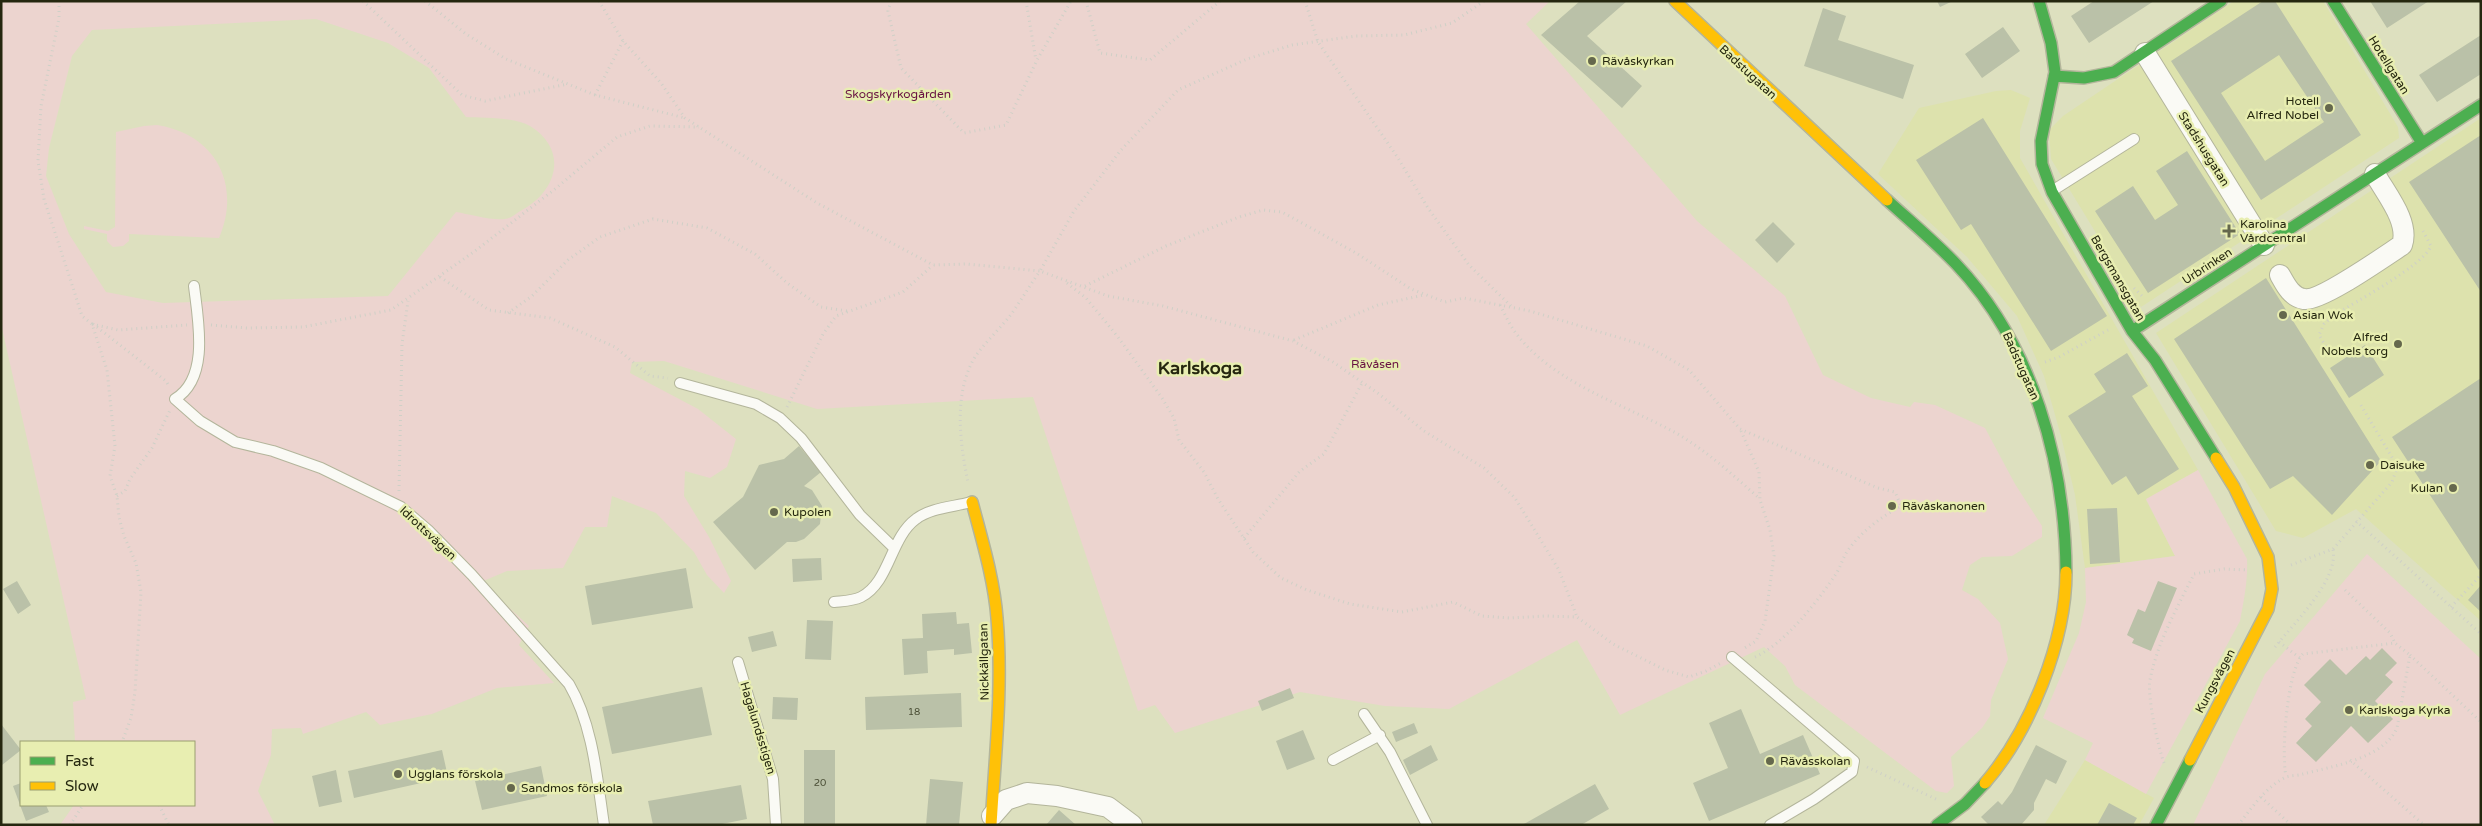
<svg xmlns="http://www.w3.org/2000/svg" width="2482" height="826" font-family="'Varela Round',sans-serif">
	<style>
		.built { fill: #dde2ad }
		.green { fill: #ecd4cf; fill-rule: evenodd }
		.building { fill: #bac1a8; fill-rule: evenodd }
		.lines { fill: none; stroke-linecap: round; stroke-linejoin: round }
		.lane-casing { stroke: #b3b59b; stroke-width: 12 }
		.street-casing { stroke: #b3b59b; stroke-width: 22 }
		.fast-casing { stroke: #b3b59b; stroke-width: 14 }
		.slow-casing { stroke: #b3b59b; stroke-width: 14 }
		.path { stroke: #cfd0c7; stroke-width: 3; stroke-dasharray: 1 4; stroke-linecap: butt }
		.lane { stroke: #fafaf5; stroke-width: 10 }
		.street { stroke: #fafaf5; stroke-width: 20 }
		.fast { stroke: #4caf50; stroke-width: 11 }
		.slow { stroke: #ffc107; stroke-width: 11 }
		.poi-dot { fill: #65684d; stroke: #e8eeb1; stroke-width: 2 }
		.labels { text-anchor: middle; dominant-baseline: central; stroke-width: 5; stroke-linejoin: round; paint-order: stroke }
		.number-label { font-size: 10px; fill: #4a4e35 }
		.poi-label { font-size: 12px; fill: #25270f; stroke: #e8eeb1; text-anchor: start }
		.street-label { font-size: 12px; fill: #25270f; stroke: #e8eeb1 }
		.park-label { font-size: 12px; fill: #691242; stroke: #e8eeb1 }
		.district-label { font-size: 18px; font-weight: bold; fill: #25270f; stroke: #e8eeb1 }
	</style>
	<rect width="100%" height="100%" fill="#dde0bf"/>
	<path class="built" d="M2234 1H2323L2398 127 2399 138 2141 307 2051 159 2049 130 2063 116Z
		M2011 90 2030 98 2020 131V158L2198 470 2146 500 2175 556 2085 568 2075 495 2061 436 2044 376 2017 316 1967 257 1878 174 1919 108 1996 91Z
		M2481 118V621L2356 509 2303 538 2276 531 2156 333Z
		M2085 760 2154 798 2139 825H2044Z"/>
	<path class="green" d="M1 1H1550L1526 24 1697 221 1785 296 1823 375 1871 398 1910 407 1914 402 1935 405 1985 428 2015 484 2042 526V537L2012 556 1982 557 1970 565 1962 590 1978 599 2000 623 2008 659 1991 700 1990 716 1982 728 1951 757 1954 786 1947 793 1936 791 1795 685 1785 666 1764 647 1620 715 1577 640 1449 709 1385 706 1300 692 1175 733 1155 705 1138 711 1033 397 817 409 664 361 632 362 630 373 698 409 736 439 727 467 710 478 685 471 684 496 709 537 731 581 724 593 707 575 694 552 656 513 612 496 607 527H585L563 568 507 571 481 582 529 626 519 645 554 683 497 688 432 714 380 725 366 712 303 734 301 728 272 729 271 755 258 791 275 825H60L74 805H194V742H75L73 702 86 699 1 324ZM316 19 388 43 429 68 466 117C483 118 515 117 530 126 569 150 557 191 522 210 517 213 510 219 505 219 492 221 469 214 456 212L388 296 163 303 106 292 69 234 46 176 49 148 72 56 92 30Z
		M157 125C215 134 242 184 219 238L129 234V241L123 246 113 247 107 241V234L84 229V226L108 231 115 227 116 132 144 126Z
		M2198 470 2247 559C2248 580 2244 600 2240 621L2146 794 2085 760 2093 743 2043 718 2079 633 2086 602 2085 568 2175 556 2146 499Z
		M2367 554 2481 659V825H2193L2265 674Z"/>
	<path class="building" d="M1580 1H1627L1587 36 1642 86 1622 108 1541 35Z
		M1937 1H1953L1940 7Z
		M2094 1H2154L2089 43 2071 16Z
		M2263 1H2275L2361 135 2261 200 2171 61ZM2279 55 2324 122 2265 161 2221 93Z
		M2370 1H2429L2387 28Z
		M1823 8 1846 16 1838 40 1914 65 1903 99 1804 66Z
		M2003 27 2020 51 1982 78 1965 54Z
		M2481 35V74L2437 102 2419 75Z
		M1983 118 2107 316 2051 351 1971 224 1961 230 1916 160Z
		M2481 135V292L2409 182Z
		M2187 151 2240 234 2148 293 2095 211 2133 186 2155 220 2178 205 2156 171Z
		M1773 222 1795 244 1777 263 1755 240Z
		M2266 278 2381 461 2332 515 2293 476 2270 489 2174 339Z
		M2365 345 2384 375 2349 398 2330 368Z
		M2127 353 2148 386 2132 396 2179 469 2138 495 2126 476 2112 485 2068 416 2106 392 2094 374Z
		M2481 378V568L2479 570 2392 437Z
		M799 446 821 472 804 486 812 490 822 506 820 524 804 539 796 542H787L755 570 713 522 743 497 759 465 784 459Z
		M2117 508 2120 562 2090 564 2087 509Z
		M821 558 822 580 793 582 792 559Z
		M686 568 693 608 592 625 585 586Z
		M17 581 31 605 18 614 3 589Z
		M2158 581 2177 588 2151 651 2132 643 2134 639 2127 635 2138 609 2145 612Z
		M2481 585V612L2468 600Z
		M956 612 957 624 969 623 972 653 954 655V649L927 651 928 673 904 675 902 639 923 638 922 614Z
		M807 620 833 621 831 660 805 659Z
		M773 631 777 646 752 652 748 637Z
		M2382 648 2397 663 2385 675 2393 682 2375 701 2393 719 2368 743 2351 726 2316 762 2296 743 2312 726 2305 719 2321 702 2304 685 2330 659 2346 675 2366 656 2370 660Z
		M702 687 712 735 612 754 602 707Z
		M1290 688 1294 698 1262 711 1258 701Z
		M961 693 962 727 866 730 865 697Z
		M773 697 798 698 797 720 772 719Z
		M1741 709 1760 754 1803 735 1820 774 1709 821 1693 783 1728 768 1709 723Z
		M1414 723 1418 733 1396 742 1392 732Z
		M1 724 21 750 2 765 1 763Z
		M1303 730 1315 759 1287 770 1276 741Z
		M1431 745 1438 760 1410 775 1403 760Z
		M2036 745 2067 761 2056 784 2046 779 2034 803V810L2021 825H1989L1981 817 1998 801 2002 805 2012 792Z
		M442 750 448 777 354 798 348 771Z
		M804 750H835V825H804Z
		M541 766 547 796 482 810 475 781Z
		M336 770 342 802 319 807 312 776Z
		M930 779 963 782 959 825H926Z
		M21 783V805H46L49 812 26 821 13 786Z
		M1595 784 1609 809 1581 825H1522Z
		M741 785 747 819 717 825H653L648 801Z
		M2109 803 2137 818 2133 825H2097Z
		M1059 810 1076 825H1046Z"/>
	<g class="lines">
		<g class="lane-casing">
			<path id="lane" d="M2052 191 2134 139
				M194 286C198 320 210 378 175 399L200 421 235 442 273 451 321 468 401 507 428 530 472 575 569 684C593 725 597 778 604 825
				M680 383 756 404 780 418 801 438 860 515 894 548
				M834 602C843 601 853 601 861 597 890 582 890 538 916 519 930 508 953 507 971 502
				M1732 657 1854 761 1852 772 1814 799 1770 825
				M738 662 773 779 776 825
				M1364 714 1390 752 1427 825
				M1333 760 1380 735"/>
		</g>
		<g class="street-casing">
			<path id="street" d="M2145 53 2264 245
				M2280 275C2285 284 2291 297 2304 299 2320 302 2385 256 2402 245 2410 222 2386 194 2375 174
				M992 816 1006 800 1027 793 1057 796 1108 807 1132 825"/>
		</g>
		<g class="fast-casing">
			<path id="fast" d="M2039 1 2051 43 2055 72 2041 141 2042 164 2052 192 2132 331 2155 360 2216 458
				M2333 1 2422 143
				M2054 76 2084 78 2114 72 2221 1
				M1887 200C1910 221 1935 242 1956 264 2033 345 2065 462 2066 572
				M2132 331 2481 105
				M1937 825 1965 804 1985 783
				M2156 825 2190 760"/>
		</g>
		<g class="slow-casing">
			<path id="slow" d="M1675 1 1887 200
				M972 502C982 540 994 579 997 618 1003 687 995 756 991 825
				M2190 760 2268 609 2272 589 2268 557 2234 487 2216 458
				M1985 783C2030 731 2066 641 2066 572"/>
		</g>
		<path class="path" d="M59 1V18L41 106 38 161 44 199 75 294 82 316 92 324 107 370 115 446 110 476 117 496 119 517 124 536 136 563 141 592 135 692 131 718 122 742
			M363 1 462 95 485 101 568 84
			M425 1 466 34 506 59 595 95 685 118
			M599 1 623 41 661 83 685 118 817 203 933 265 967 264 1040 271C1030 285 1022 299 1012 313 1001 328 986 341 975 357 953 393 960 444 968 482
			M891 1 888 11 901 68 964 133 1006 125 1037 60 1071 1
			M1026 1 1036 60
			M1086 1 1100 53 1150 60 1220 1
			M1305 1 1318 42 1398 158 1428 208 1469 265 1512 307
			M1484 1 1452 23 1404 35 1356 36 1292 45 1247 59 1178 90 1121 150 1074 211 1040 271 1108 296 1163 306 1293 341 1333 362 1379 394 1424 431 1484 468 1515 498 1559 570 1577 617
			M595 95 623 41
			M440 277 489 310 550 318 615 347 650 376 668 378
			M1067 283 1086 298 1118 337 1162 398 1174 418 1179 440 1204 472 1218 499 1253 552 1281 578 1307 590 1350 604 1402 612 1453 602 1482 616 1510 618 1545 616 1577 617 1613 644 1665 670 1689 677 1706 671 1721 663
			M1085 286 1166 246 1239 217 1263 210 1282 212 1356 253 1411 289 1445 302 1464 298 1530 311 1647 346 1689 370 1740 429 1878 488 1895 492 1901 506C1881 517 1862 531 1848 550 1843 557 1841 566 1836 574 1817 602 1784 645 1753 658
			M2134 288 2144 298
			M1500 305C1505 314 1509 324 1515 332 1553 383 1621 403 1676 433 1707 451 1733 475 1760 499
			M508 313 532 296 568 260 600 237 653 219 707 228 755 254 787 283 821 307 847 311
			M92 324 118 330 187 325
			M93 324 166 381 169 386
			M211 325 247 328 303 327 391 310 475 251 555 189 617 137 650 126 699 127
			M1294 340 1378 305 1424 295
			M2331 355 2319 335 2324 324 2334 315C2354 303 2424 265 2431 246L2423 231
			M2045 362 2059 357 2108 330
			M787 407 823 334 836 316 903 292 933 265
			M1741 431 1759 472 1760 500 1770 530 1774 556 1765 621 1756 641 1743 649
			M399 491 402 344 408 301
			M117 496 125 491 130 479 152 448 170 410
			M2356 521 2481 634
			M1244 538 1300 471 1324 454 1362 383
			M2291 565 2333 549 2392 482 2396 471 2393 459 2359 402
			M2345 590 2390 633 2395 643
			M2451 607 2481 575
			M2279 642 2300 658
			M2275 647C2294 623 2339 580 2333 549
			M2410 655 2481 722
			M2350 760 2424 825
			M2164 763C2158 747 2147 696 2150 680 2157 643 2177 608 2194 574L2224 569 2248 570
			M1867 767 1938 800
			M2261 797 2291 825
			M159 805 169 825
			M70 825 83 805
			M2238 825C2251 809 2265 788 2284 778 2289 775 2297 776 2303 774 2333 766 2383 759 2397 728L2410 655 2395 643 2303 654C2287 670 2281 754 2286 776"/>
		<use href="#lane" class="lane"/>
		<use href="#street" class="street"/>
		<use href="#fast" class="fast"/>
		<use href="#slow" class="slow"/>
	</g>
	<g class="poi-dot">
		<circle cx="1592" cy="61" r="5"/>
		<circle cx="2329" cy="108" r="5"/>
		<path d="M2226.5 223.5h5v5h5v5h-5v5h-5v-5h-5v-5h5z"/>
		<circle cx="2283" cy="315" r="5"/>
		<circle cx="2398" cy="344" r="5"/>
		<circle cx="2370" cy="465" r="5"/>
		<circle cx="2453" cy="488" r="5"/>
		<circle cx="1892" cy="506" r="5"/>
		<circle cx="774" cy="512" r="5"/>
		<circle cx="2349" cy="710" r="5"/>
		<circle cx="1770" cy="761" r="5"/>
		<circle cx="398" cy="774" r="5"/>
		<circle cx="511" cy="788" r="5"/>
	</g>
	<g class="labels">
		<g class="number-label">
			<text x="914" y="712">18</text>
			<text x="820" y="783">20</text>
		</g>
		<g class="poi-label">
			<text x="1602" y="61">Rävåskyrkan</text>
			<text x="2319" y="101" text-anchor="end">Hotell<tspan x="2319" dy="14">Alfred Nobel</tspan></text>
			<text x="2240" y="224">Karolina<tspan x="2240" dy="14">Vårdcentral</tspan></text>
			<text x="2293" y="315">Asian Wok</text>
			<text x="2388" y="337" text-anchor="end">Alfred<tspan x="2388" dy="14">Nobels torg</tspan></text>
			<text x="2380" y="465">Daisuke</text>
			<text x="2443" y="488" text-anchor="end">Kulan</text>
			<text x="1902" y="506">Rävåskanonen</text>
			<text x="784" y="512">Kupolen</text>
			<text x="2359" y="710">Karlskoga Kyrka</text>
			<text x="1780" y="761">Rävåsskolan</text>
			<text x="408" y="774">Ugglans förskola</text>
			<text x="521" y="788">Sandmos förskola</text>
		</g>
		<g class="street-label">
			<text transform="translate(2389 65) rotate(58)">Hotellgatan</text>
			<text transform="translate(1748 72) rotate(43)">Badstugatan</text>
			<text transform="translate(2204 149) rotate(58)">Stadshusgatan</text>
			<text transform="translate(2207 266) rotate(-33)">Urbrinken</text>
			<text transform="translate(2118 278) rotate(60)">Bergsmansgatan</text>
			<text transform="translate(2021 366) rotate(66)">Badstugatan</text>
			<text transform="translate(428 533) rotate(43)">Idrottsvägen</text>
			<text transform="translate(984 662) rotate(-91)">Nickkällgatan</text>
			<text transform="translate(2215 681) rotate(-62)">Kungsvägen</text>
			<text transform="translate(758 728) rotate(73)">Hagalundsstigen</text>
		</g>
		<g class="park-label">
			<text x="898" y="94">Skogskyrkogården</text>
			<text x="1375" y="364">Rävåsen</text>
		</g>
		<g class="district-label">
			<text x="1200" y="368">Karlskoga</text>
		</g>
	</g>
	<rect width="2482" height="826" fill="none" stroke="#25270f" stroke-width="5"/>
	<rect x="20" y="741" width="175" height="65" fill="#e8eeb1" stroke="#9a9e70"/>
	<rect x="30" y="757" width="25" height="8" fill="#4caf50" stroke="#9a9e70"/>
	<text x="65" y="766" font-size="15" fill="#25270f">Fast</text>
	<rect x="30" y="782" width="25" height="8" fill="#ffc107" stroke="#9a9e70"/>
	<text x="65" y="791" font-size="15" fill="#25270f">Slow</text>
</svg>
